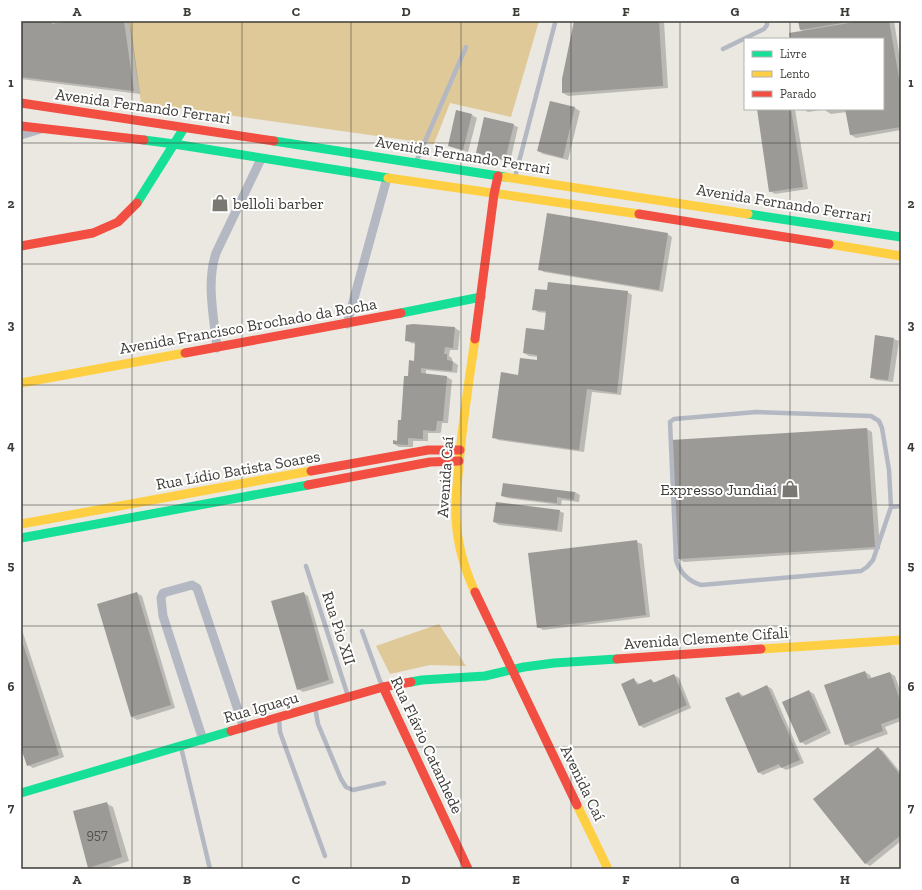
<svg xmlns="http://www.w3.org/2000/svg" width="922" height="890" font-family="'Zilla Slab',serif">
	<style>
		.green { fill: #e0c998 }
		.shadow { fill: #0003 }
		.building { fill: #9c9a96 }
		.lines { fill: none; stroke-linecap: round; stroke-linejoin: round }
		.lane { stroke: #b4b8c2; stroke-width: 4.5 }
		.street { stroke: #b4b8c2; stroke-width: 9 }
		.fast { stroke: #16e098; stroke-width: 9 }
		.slow { stroke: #ffcf43; stroke-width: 9 }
		.jam { stroke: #f24e42; stroke-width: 9 }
		.grid { fill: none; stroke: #3d3b37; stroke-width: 1; stroke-opacity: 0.55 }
		.labels { text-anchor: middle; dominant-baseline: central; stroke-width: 4; stroke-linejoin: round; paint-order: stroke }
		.number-label { font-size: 14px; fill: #55534f }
		.street-label { font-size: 16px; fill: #3d3b37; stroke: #fff }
		.poi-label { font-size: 16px; fill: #3d3b37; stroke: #fff; text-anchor: start }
		.neatline { fill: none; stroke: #3d3b37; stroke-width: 1.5 }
		.grid-label { font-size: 13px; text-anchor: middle; font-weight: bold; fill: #3d3b37 }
	</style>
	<rect width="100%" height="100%" fill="#eae8e1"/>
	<path class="green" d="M129 21H539L511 117 450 103 434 144 141 103Z
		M439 624 466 666 430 665 390 674 376 646Z"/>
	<path class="shadow" d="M21 21H58V24L72 21H130L140 94 21 79Z
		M575 21H664L668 88 568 96 563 93Z
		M799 21H894L901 65V130L856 138 851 135 847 112 831 114 826 111V109L808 112 803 109H802H883V39H791L804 32 800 29Z
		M550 102 575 108 580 111 568 160 543 154 538 151Z
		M758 109H795L808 189 775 194 770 191Z
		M472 115 477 118 468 152 454 148 449 146Z
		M513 125 518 127 510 162 482 155 477 153Z
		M667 234 672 237 663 292 544 272 539 269Z
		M627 292 632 295 621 395 592 392 584 452 498 440 493 437 519 376 538 361V357L529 356 524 353 545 331 547 313 538 312 534 309Z
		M455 328 460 331 458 350H450L449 356 452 358V361L458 365 457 373 426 370V375L447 377 452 380 448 423H442L441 432 440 433H428V441H413V447H399L394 444 398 442 409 377 415 362 416 344 411 343 406 340Z
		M894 339 899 341 893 382 876 380 871 377Z
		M867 429 872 432 880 549 684 562 679 559Z
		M575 492 580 495 579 502 562 500 561 505 507 498 502 496Z
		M559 511 564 513 562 532 499 525 494 522Z
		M637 542 642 544 650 617 543 630 538 627Z
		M137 593 142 596 175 708 137 720 132 717Z
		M303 593 308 596 334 683 303 692 298 689Z
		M21 627 64 757 33 768 28 765 21 745Z
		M865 672 870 675 872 679 890 673 895 676 901 693V721L885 727 888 734 851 747 846 744Z
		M674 675 679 678 691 708 644 728 639 725 634 680 640 684 651 680 656 683Z
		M767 686 772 689 804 763 786 770 781 767 763 775 758 772 739 693 744 696Z
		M809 691 814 694 831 733 806 745 801 742Z
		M878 748 883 751 901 773V841L870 866 865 863Z
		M106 803 113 807 129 861 104 869H91L89 868 74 812Z"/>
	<path class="building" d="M21 21H52V24L67 21H124L134 91 21 77Z
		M574 21H659L663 86 562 93V79Z
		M798 21H848V22L800 30Z
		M861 21H889L901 89V127L850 135 845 109H883V39H790L789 33Z
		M550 101 575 107 563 158 537 151Z
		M757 109H791L803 187 769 192Z
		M456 110 472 114 463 150 448 146Z
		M484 117 514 124 505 160 476 153Z
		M547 213 668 233 659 290 538 270Z
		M548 282 628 291 617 393 587 389 579 450 492 438 501 372 518 375 520 358 537 360V355L523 353 526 328 544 330 546 311 532 310 535 289 547 290Z
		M413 324 455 327 453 348 445 347 444 354H447V360L453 361 452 371 421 368V373L447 376 443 421H437L436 430 434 431 423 430V439L408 438V445L393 444V440L397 441 398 420H401L404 376H408L409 360 414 361 415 342 405 341 406 325Z
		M875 335 894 338 888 380 870 378Z
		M867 428 875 547 678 559 671 440Z
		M503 483 575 492 574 500 557 497V503L501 496Z
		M496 502 560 510 557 530 493 522Z
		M637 540 646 615 537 628 528 553Z
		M137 592 171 705 131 717 97 604Z
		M304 592 329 680 297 690 271 601Z
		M21 638 59 755 27 766 21 748Z
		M865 671 868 679 890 672 901 703V717L881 724 883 731 845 745 824 685Z
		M674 674 687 705 639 726 621 684 634 678 637 685 651 679 653 683Z
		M767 685 800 760 781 768 779 764 758 773 725 698 739 692 741 697Z
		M809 690 827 730 800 743 782 702Z
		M878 747 901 776V835L865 864 813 799Z
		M107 802 122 857 88 868 73 811Z"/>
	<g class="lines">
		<path class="lane" d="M723 49 764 29 767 25V21
			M416 162 466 47
			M515 177 555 23
			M756 412 871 416 879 421 882 428 889 470 891 507 873 560 867 567 861 571 701 585C688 581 680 573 676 560L670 422 674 419Z
			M891 507 901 506
			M306 566 348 696
			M362 631 380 681 383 686
			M315 707 318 724 341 779 346 787 353 790 384 783
			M279 718 280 732 325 856
			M181 747 210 869"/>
		<path class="street" d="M21 135 41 129
			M347 324 387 178
			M217 348C214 318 206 282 216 253L261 159
			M203 740 163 616 161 598 163 593 192 585 197 588 244 728"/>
		<path class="fast" d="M144 140 174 144 388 178
			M274 141 505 177
			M137 203 184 128
			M748 214 901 237
			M401 313 481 297
			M21 538 308 485
			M411 682 422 680 485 676 524 667 554 663 617 659
			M21 793 231 731"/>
		<path class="slow" d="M505 177 748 214
			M388 178 639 214
			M829 244 901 256
			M475 339C469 381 462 424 459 466 457 484 455 501 456 518 457 543 465 570 475 592
			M21 383 185 353
			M21 524 311 471
			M761 649 901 640
			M577 805 608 869"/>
		<path class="jam" d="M21 103 274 141
			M21 126 144 140
			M639 214 829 244
			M21 246 93 233 118 222 137 203
			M475 339 494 194 498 176
			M185 353 401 313
			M311 471 428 450H460
			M308 485 430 462 459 461
			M475 592 577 805
			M617 659 761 649
			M383 687 468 869
			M231 731 383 687 411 682"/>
	</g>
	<path class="grid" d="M132 21V869M242 21V869M351 21V869M461 21V869M571 21V869M680 21V869M790 21V39M790 109V869M21 143H901M21 264H901M21 385H901M21 505H901M21 626H901M21 747H901"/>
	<defs>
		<g id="shop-bare" transform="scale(1.38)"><path d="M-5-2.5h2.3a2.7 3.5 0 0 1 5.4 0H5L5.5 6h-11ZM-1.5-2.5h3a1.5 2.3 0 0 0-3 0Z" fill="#7a7872" stroke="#fff" stroke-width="2.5" paint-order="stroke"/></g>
	</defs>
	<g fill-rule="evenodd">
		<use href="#shop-bare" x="220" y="203"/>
		<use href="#shop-bare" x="790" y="489"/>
	</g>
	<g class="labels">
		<g class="number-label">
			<text x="97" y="834">957</text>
		</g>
		<g class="street-label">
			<text transform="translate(143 106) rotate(8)">Avenida Fernando Ferrari</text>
			<text transform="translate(463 155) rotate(9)">Avenida Fernando Ferrari</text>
			<text transform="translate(784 203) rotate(9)">Avenida Fernando Ferrari</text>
			<text transform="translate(248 326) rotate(-10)">Avenida Francisco Brochado da Rocha</text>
			<text transform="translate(238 470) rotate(-10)">Rua Lídio Batista Soares</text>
			<text transform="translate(445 477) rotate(-86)">Avenida Caí</text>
			<text transform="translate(339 628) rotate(72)">Rua Pio XII</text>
			<text transform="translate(706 638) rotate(-4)">Avenida Clemente Cifali</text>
			<text transform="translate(261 707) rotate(-16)">Rua Iguaçu</text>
			<text transform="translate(427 745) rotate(65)">Rua Flávio Catanhede</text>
			<text transform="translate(583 783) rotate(64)">Avenida Caí</text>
		</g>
		<g class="poi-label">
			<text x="233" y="203">belloli barber</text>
			<text x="777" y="489" text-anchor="end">Expresso Jundiaí</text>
		</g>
	</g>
	<rect width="922" height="890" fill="none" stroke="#ffffff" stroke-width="44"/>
	<rect x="744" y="38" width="140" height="72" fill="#ffffff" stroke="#b1b1af"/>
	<rect x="752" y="51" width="20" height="6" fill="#16e098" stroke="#b1b1af"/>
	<text x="780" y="58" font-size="12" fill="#3d3b37">Livre</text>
	<rect x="752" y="71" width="20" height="6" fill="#ffcf43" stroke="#b1b1af"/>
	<text x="780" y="78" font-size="12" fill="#3d3b37">Lento</text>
	<rect x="752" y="91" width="20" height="6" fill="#f24e42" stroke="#b1b1af"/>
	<text x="780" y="98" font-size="12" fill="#3d3b37">Parado</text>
	<rect x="22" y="22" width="878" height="846" class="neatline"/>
	<g class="grid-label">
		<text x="77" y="16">A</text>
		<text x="187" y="16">B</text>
		<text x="296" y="16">C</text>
		<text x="406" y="16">D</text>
		<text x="516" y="16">E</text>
		<text x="626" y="16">F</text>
		<text x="735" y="16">G</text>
		<text x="845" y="16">H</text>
		<text x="11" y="87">1</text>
		<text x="911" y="87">1</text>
		<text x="11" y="208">2</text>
		<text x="911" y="208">2</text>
		<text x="11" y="329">3</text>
		<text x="911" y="329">3</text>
		<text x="11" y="450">4</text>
		<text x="911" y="450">4</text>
		<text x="11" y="570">5</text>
		<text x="911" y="570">5</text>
		<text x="11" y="691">6</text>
		<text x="911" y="691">6</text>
		<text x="11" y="812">7</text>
		<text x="911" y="812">7</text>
		<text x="77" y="884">A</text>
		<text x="187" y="884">B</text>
		<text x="296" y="884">C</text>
		<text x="406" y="884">D</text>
		<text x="516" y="884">E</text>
		<text x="626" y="884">F</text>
		<text x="735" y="884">G</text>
		<text x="845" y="884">H</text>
	</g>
</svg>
